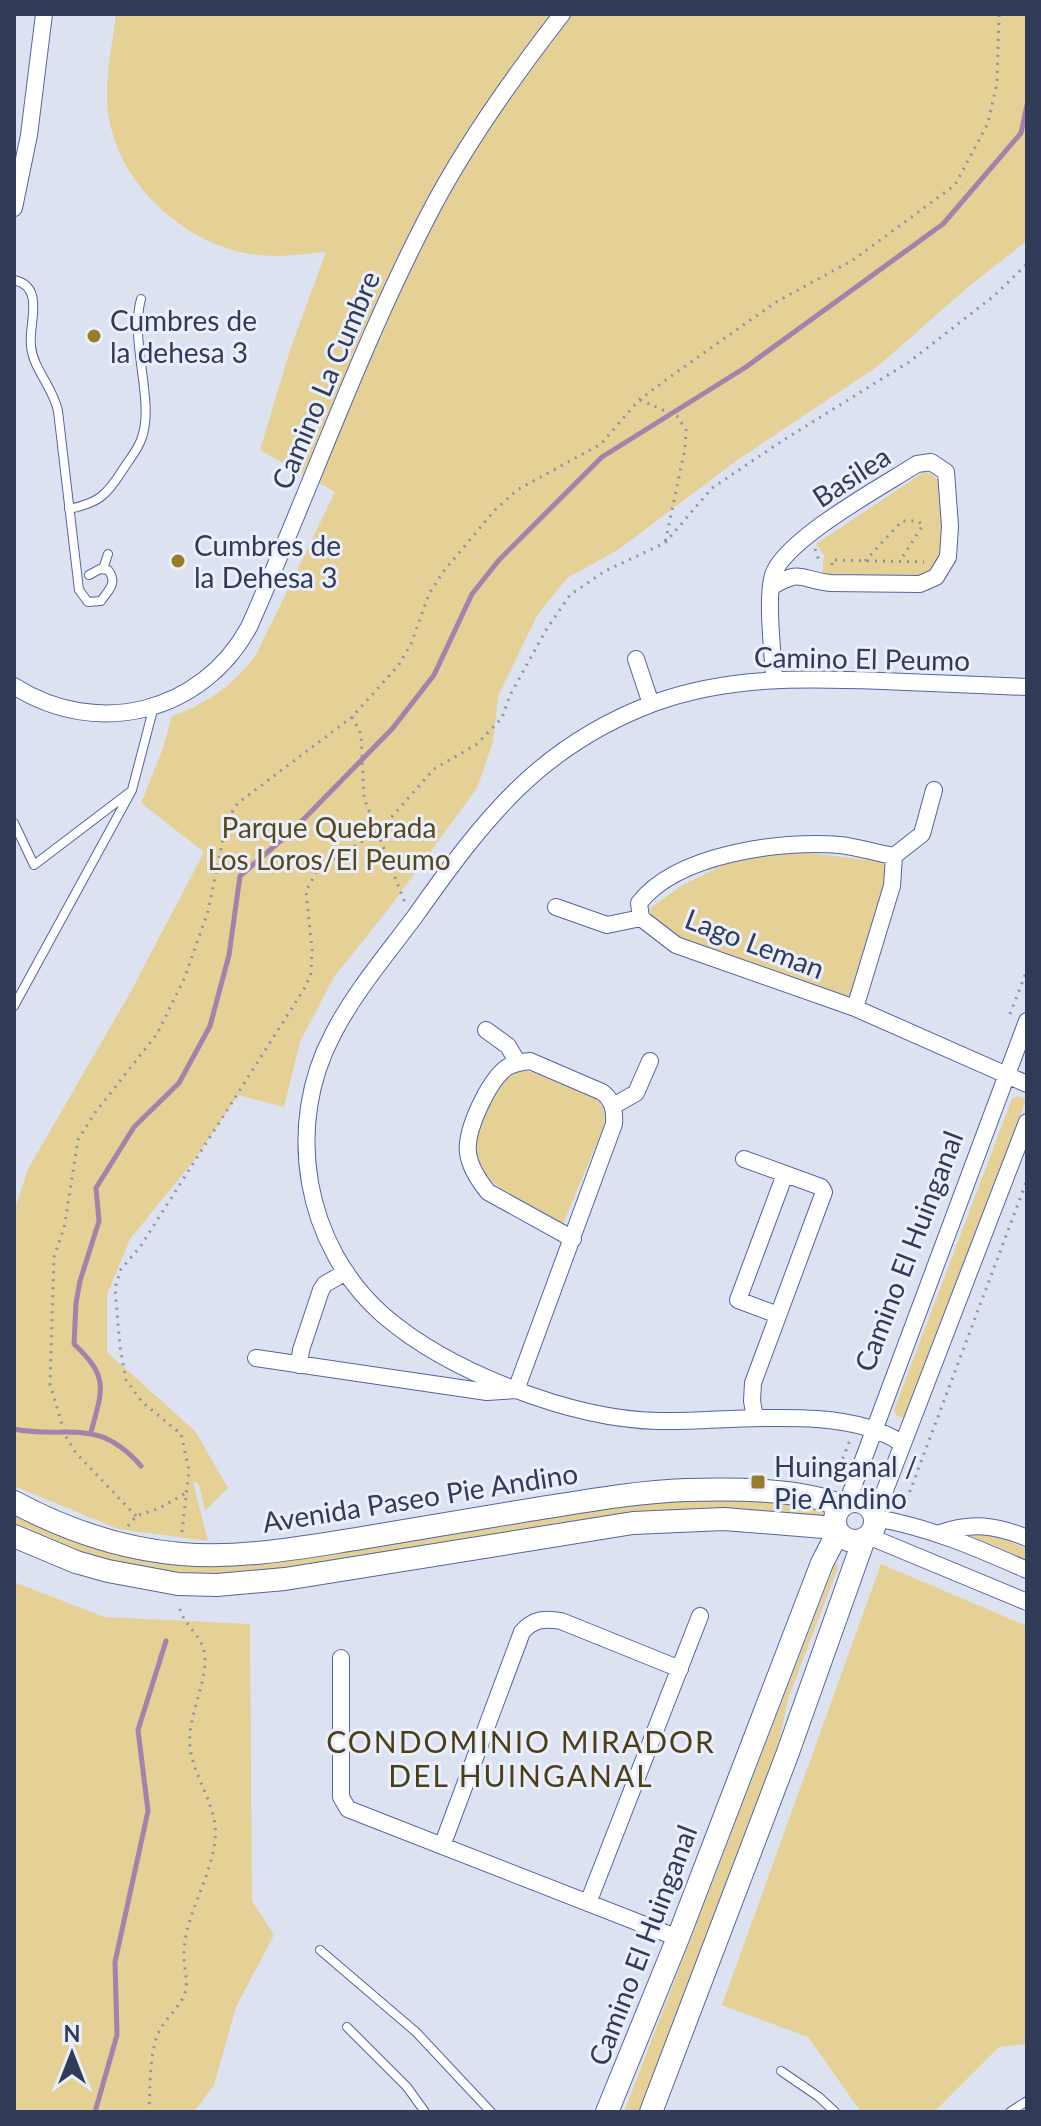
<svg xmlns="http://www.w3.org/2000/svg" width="1041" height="2126" font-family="Lato,sans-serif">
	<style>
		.green { fill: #e5d096 }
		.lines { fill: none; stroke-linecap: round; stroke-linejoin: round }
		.stream { stroke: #a383ab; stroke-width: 5 }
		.lane-casing { stroke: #5265a5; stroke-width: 10 }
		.street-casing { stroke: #5265a5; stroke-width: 18 }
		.secondary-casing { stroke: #5265a5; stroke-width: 24 }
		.path { stroke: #8b93a8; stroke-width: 3; stroke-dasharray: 2 6; stroke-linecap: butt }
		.lane { stroke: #fff; stroke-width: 8 }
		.street { stroke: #fff; stroke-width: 16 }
		.secondary { stroke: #fff; stroke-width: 22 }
		.poi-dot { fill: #997c25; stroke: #eaeffe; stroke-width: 3 }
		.labels { text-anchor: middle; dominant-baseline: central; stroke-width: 6; stroke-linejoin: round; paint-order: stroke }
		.poi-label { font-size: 28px; fill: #313b58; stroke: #eaeffe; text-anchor: start }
		.street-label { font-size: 28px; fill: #313b58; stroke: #eaeffe }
		.park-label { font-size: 28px; fill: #584818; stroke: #eaeffe }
		.neighbourhood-label { font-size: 30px; letter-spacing: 2px; fill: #4c3e15; stroke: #eaeffe }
	</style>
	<rect width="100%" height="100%" fill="#dde2f1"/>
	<path class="green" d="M116 14H1027V241L968 287 878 366 736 461 618 550 567 578 538 614 498 696 493 742 477 788 390 907 334 977 300 1042 284 1107 238 1095 195 1159 130 1239 107 1295V1352L195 1431 228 1488 205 1511 199 1484 193 1482 208 1541 118 1529 14 1486V1212L28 1169 130 993 204 852 141 803 163 748 172 716C207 704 233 685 256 655L335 492 260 450 290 350 326 252C297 255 269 259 240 252 171 235 106 169 107 94 107 67 113 40 116 14Z
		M924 472C930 473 935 476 939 483 946 496 944 553 936 565 931 573 923 576 915 580L822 575 824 555 816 544Z
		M792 851 886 862 885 885 850 999 653 932 650 908 681 886 727 863Z
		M521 1071 532 1072 595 1098C604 1106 605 1112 605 1124L563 1224C513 1196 446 1175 489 1106 499 1091 503 1077 521 1071Z
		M1018 1096 1024 1098 1025 1103 907 1415 902 1418 896 1415 894 1410 1012 1099Z
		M674 1499 772 1501 829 1508 831 1515 825 1520 767 1512C664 1524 562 1536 460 1548 313 1566 149 1604 14 1525V1513C39 1523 63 1536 88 1545 149 1567 216 1567 279 1561L578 1512Z
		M988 1532 1027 1549V1560L971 1536Z
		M835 1564 839 1565 788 1699 780 1737 769 1772 640 2112H624Z
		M881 1564 1027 1626V2044L999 2047 934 2112H861L808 2037 722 2005Z
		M14 1582 104 1617 250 1624 252 1901 274 1935 236 2007 214 2085 194 2112H14Z"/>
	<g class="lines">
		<path class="stream" d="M14 1429C67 1440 96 1415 141 1466
			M91 1432C103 1388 109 1377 74 1344L76 1303 80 1281 99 1221 96 1188 134 1127 179 1083 210 1026 229 955 240 876 293 830 392 729 434 675 472 594 499 560 602 457 746 367 943 224 1021 133 1027 105
			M95 2112 117 2035 115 1962 148 1811 138 1730 166 1641"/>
		<g class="lane-casing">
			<path id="lane" d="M14 280C46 287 28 324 31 346 33 369 53 387 58 411L79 590 88 602 101 601C109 589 118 583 108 570L100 569 89 575
				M69 509C98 503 106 496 122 471 128 461 137 451 141 440 156 403 129 343 141 299
				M103 569 108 554
				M14 823 34 865 130 792
				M14 1006 132 790 154 706
				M320 1950 416 2032 491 2112
				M347 2027 407 2087 425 2112
				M781 2071 819 2097 835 2112
				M1010 2112 1027 2101"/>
		</g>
		<g class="street-casing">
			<path id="street" d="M14 208 29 135 44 14
				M771 587C802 568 800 580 830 583L920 584 936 577 948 557 950 526 946 472 931 462 917 464C883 486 785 539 773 575 766 598 773 653 774 679
				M636 659 651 704
				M14 686C97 739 202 713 249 627 310 490 359 349 428 216 465 144 513 77 562 14
				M894 856 922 834 934 790
				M556 907 607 925 641 918
				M855 1008 892 886 894 856C876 853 858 847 840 845 780 840 677 854 639 903L641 918 676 945 855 1008 1027 1084
				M486 1030 508 1046 518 1063
				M613 1106 636 1093 650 1061
				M744 1159 821 1187 824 1192 753 1383 752 1401 755 1418
				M778 1315 738 1300 785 1174
				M256 1358 487 1392 516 1390 614 1124C615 1111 613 1100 602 1092L530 1061C521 1062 513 1063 506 1068 488 1082 465 1131 468 1153 470 1167 479 1181 488 1192L573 1239
				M299 1365 301 1350 321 1290 325 1284 346 1272
				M901 1443C843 1403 726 1423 658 1421 571 1419 449 1372 383 1315 304 1245 284 1126 333 1034 355 991 388 953 416 915 484 819 539 746 654 703 728 676 804 678 882 681 930 683 979 685 1027 687
				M847 1503 1027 1021
				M873 1513 882 1498 1027 1122
				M875 1518C929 1527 977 1548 1027 1570
				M940 1533C972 1522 996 1525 1027 1538
				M868 1536 1027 1602
				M341 1658V1797L348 1809 678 1938
				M442 1846 522 1632C533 1619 545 1618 561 1621L680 1669
				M588 1903 700 1616"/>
		</g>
		<g class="secondary-casing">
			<path id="secondary" d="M835 1521a20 20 0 1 1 40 0a20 20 0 1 1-40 0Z
				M14 1502C66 1530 122 1549 181 1554 240 1559 298 1548 356 1539 414 1529 472 1520 529 1510 581 1502 633 1492 686 1490 733 1489 798 1488 842 1506
				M14 1536 76 1562 108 1571 178 1584 217 1585 285 1579 633 1523 724 1519 836 1528
				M607 2112 678 1938 822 1563 838 1532
				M651 2112 787 1755 864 1539"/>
		</g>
		<path class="path" d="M640 400 677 416 686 430 685 449 665 543
			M815 549 820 564
			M865 561 902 521H918L923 525 900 561
			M832 565V560L924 562
			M352 717 361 734 364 798 405 903
			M1010 1014 1027 970
			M834 1481 850 1440
			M904 1507 1027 1180
			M136 1516 76 1453 65 1435 50 1384 54 1257 64 1228 78 1140 94 1114 157 1034 185 977 208 911 227 820 238 803 352 717 398 666 411 644 429 594 443 572 495 510 517 490 601 444 639 400 674 374 776 302 853 260 955 185 988 123 997 83 999 14
			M128 1526 136 1516 160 1508 186 1493
			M182 1532 189 1470 181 1434 142 1402 126 1380 120 1347 115 1288 121 1269 140 1247 306 986 311 973 312 950 306 891 318 869 379 831 434 769 477 744 502 718 510 695 546 630 570 595 605 571 665 543 712 488 782 441 909 362 995 295 1027 264
			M149 2112C150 2091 149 2046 161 2028 168 2016 180 2007 185 1993 189 1982 183 1964 184 1951 186 1912 211 1879 215 1840 219 1807 194 1780 190 1747 187 1717 206 1687 205 1657 204 1635 181 1625 179 1604"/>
		<use href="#lane" class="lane"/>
		<use href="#street" class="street"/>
		<use href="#secondary" class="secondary"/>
	</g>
	<g class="poi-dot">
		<circle cx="94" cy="336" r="8"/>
		<circle cx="178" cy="561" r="8"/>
		<rect x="750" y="1474" width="16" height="16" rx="4"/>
	</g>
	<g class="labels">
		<g class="poi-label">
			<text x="110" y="320">Cumbres de<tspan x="110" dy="32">la dehesa 3</tspan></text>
			<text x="194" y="545">Cumbres de<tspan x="194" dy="32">la Dehesa 3</tspan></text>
			<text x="774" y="1466">Huinganal /<tspan x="774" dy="32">Pie Andino</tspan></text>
		</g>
		<g class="street-label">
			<text transform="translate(325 380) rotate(-67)">Camino La Cumbre</text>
			<text transform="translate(851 476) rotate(-33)">Basilea</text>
			<text transform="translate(862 658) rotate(1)">Camino El Peumo</text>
			<text transform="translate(755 943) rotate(21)">Lago Leman</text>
			<text transform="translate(908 1251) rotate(-69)">Camino El Huinganal</text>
			<text transform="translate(420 1497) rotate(-9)">Avenida Paseo Pie Andino</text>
			<text transform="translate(642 1945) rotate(-69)">Camino El Huinganal</text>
		</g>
		<g class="park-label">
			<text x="329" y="827">Parque Quebrada<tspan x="329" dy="32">Los Loros/El Peumo</tspan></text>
		</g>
		<g class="neighbourhood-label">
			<text x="521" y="1741">CONDOMINIO MIRADOR<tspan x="521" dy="34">DEL HUINGANAL</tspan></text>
		</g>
	</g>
	<rect width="1041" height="2126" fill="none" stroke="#313b58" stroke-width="32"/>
	<g transform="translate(72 2054)" stroke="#eaeffe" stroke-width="6" paint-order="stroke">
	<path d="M0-6L14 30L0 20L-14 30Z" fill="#313b58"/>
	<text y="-12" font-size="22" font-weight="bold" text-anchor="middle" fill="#313b58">N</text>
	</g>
</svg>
